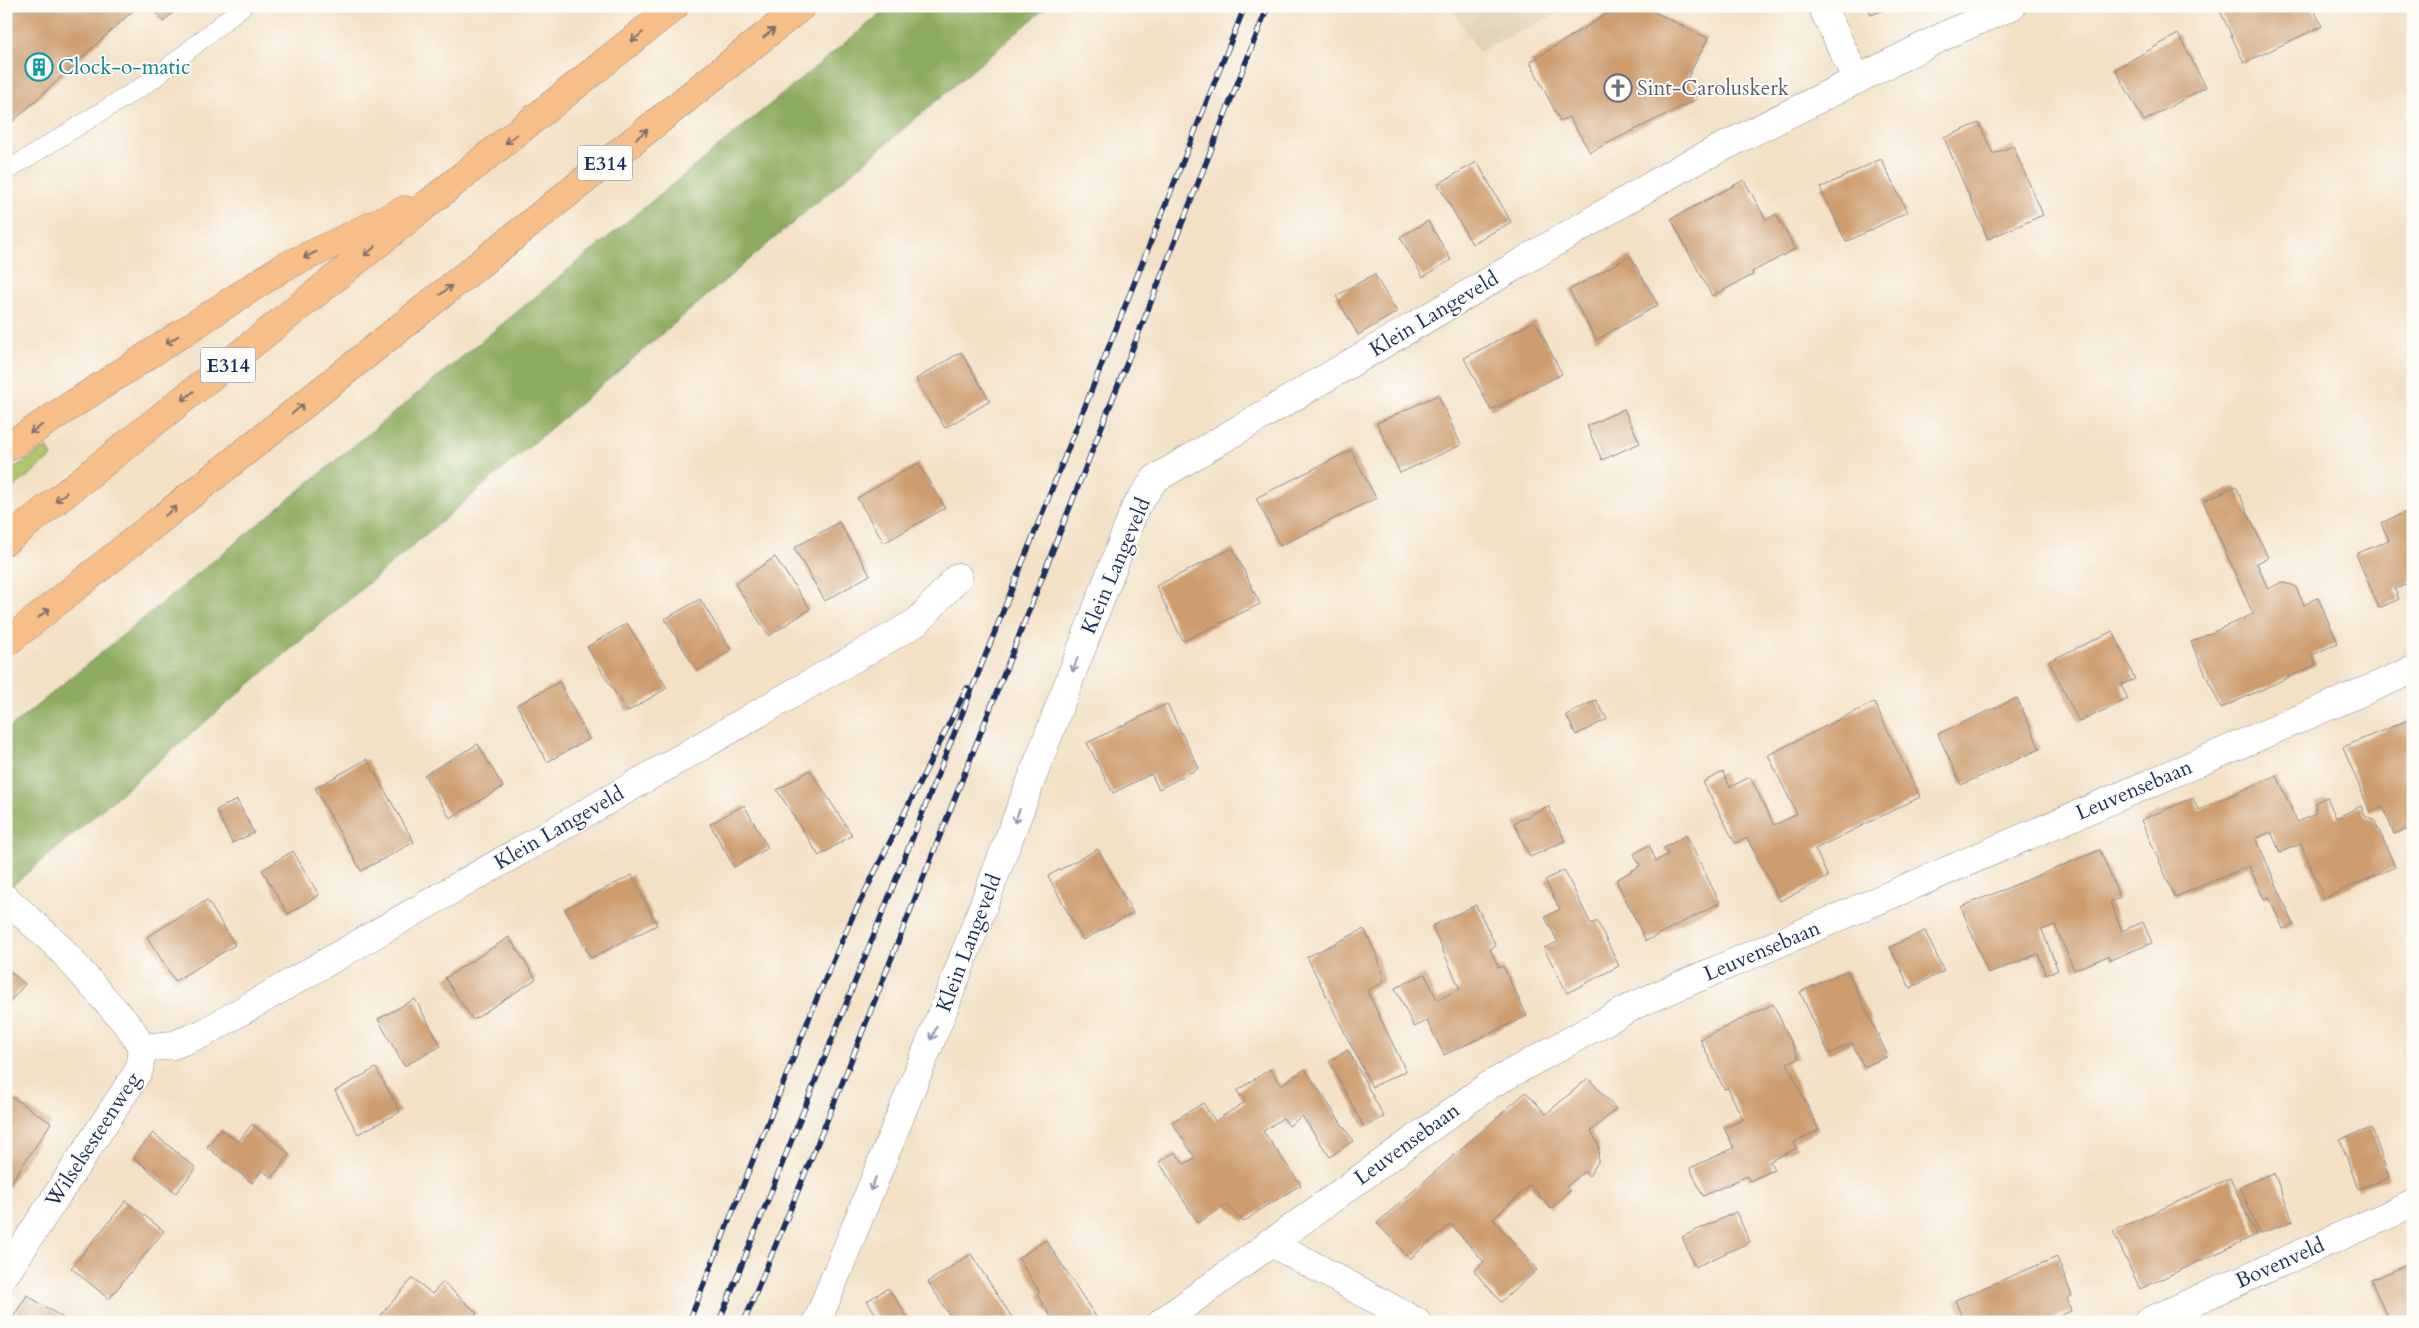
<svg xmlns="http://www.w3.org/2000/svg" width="2419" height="1328" font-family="Cardo,serif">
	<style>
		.built { fill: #e0d3b6 }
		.green { fill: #b2c76b; stroke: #667b64 }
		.forest { fill: #8dac5f; stroke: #546e5e }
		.building { fill: #cd9d70 }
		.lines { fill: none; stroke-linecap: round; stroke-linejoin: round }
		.service-casing { stroke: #878892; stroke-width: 19 }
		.minor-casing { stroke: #878892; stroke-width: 29 }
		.tertiary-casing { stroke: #878892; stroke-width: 29 }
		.motorway-casing { stroke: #878892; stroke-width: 29 }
		.service { stroke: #fff; stroke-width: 18 }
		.minor { stroke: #fff; stroke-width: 28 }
		.tertiary { stroke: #fff; stroke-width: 28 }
		.motorway { stroke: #f7be87; stroke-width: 28 }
		.rail-casing { stroke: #1b2f5e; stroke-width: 5.5 }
		.rail { stroke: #fdfcf7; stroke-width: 4; stroke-dasharray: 11; stroke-linecap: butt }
		.oneway { stroke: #7e6f70 }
		.oneway2 { stroke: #8d97ae }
		.labels { text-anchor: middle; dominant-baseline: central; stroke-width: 4; stroke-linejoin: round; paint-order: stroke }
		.shield { fill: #fdfcf7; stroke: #5f6c8c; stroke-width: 1 }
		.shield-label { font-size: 20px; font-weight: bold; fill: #1b2f5e }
		.culture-label { font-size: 21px; fill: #0d838f; stroke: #fdfcf7; text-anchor: start }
		.worship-label { font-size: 21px; fill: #5b616d; stroke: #fdfcf7; text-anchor: start }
		.street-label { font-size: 21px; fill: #1b2f5e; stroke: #fdfcf7 }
	</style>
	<rect width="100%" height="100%" fill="#fdfcf7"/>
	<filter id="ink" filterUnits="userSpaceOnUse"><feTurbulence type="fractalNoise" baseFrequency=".02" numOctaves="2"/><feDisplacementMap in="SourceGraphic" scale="10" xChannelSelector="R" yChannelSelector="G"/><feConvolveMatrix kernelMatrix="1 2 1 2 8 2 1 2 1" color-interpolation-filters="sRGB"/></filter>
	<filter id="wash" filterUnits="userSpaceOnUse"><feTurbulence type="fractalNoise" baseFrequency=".0096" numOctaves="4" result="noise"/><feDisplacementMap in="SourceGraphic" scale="20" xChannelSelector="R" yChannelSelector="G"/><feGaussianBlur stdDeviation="1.12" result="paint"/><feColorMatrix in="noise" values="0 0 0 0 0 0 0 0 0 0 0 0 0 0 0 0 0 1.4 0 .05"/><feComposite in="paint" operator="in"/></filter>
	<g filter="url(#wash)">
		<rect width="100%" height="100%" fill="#f3e1c6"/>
		<path class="built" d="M1450 6H1572L1479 52Z"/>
		<path class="green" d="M47 447 52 457 6 493V473Z"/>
		<path class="forest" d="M890 6H1048L6 891V731Z"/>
		<g id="blocks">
			<path class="building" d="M6 6H138L6 128Z
				M150 6H180L163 22Z
				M1619 6H1642L1708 38 1688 77 1697 99 1590 152 1569 117 1560 121 1530 62Z
				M1868 6H1894L1871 15Z
				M2218 6H2312L2322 26 2244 63Z
				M2178 34 2206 87 2144 121 2115 69Z
				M1979 123 1993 154 2013 146 2043 215 1988 239 1944 138Z
				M1881 159 1907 212 1846 242 1820 188Z
				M1477 162 1511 222 1472 244 1438 184Z
				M1744 180 1766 220 1776 214 1795 249 1752 272 1753 275 1712 296 1671 219Z
				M1428 221 1451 260 1423 277 1400 237Z
				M1630 256 1658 305 1596 340 1569 290Z
				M1374 274 1397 312 1358 335 1336 296Z
				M1535 321 1562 374 1491 410 1464 358Z
				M961 352 990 401 945 428 916 379Z
				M1438 395 1461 445 1400 473 1377 423Z
				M1624 409 1640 443 1602 460 1587 426Z
				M1351 450 1376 498 1280 546 1256 498Z
				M918 463 945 508 884 543 857 498Z
				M2236 486 2268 558 2257 563 2268 589 2282 582 2295 586 2304 605 2318 598 2338 643 2312 655 2316 665 2221 708 2191 642 2253 614 2203 501Z
				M2411 510 2413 514V582L2395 589 2399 599 2379 608 2356 554 2389 540 2381 523Z
				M839 522 870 575 825 601 794 548Z
				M1233 548 1260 604 1183 641 1156 586Z
				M775 557 810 609 769 636 735 584Z
				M700 599 731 650 697 671 665 619Z
				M627 623 667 688 627 712 587 647Z
				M2113 631 2135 679 2121 685 2128 699 2079 722 2049 661Z
				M559 682 589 739 547 762 517 705Z
				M2017 698 2040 749 1961 785 1938 734Z
				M1596 700 1607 719 1576 735 1566 715Z
				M1874 702 1920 797 1815 849 1828 877 1780 901 1747 838 1735 843 1703 782 1723 772 1730 787 1750 777 1774 825 1797 814 1768 755Z
				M1167 704 1199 768 1159 789 1151 774 1113 793 1087 743Z
				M2413 718V827L2394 834 2383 807 2370 812 2343 747Z
				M478 744 503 787 450 818 424 775Z
				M367 759 414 842 361 871 315 788Z
				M810 770 852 835 819 856 777 790Z
				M2277 775 2297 822 2315 814 2316 802 2327 797 2336 818 2361 806 2365 816 2374 819 2395 867 2324 898 2301 844 2280 852 2271 832 2256 838 2294 925 2283 929 2269 897 2264 899 2249 866 2175 897 2141 820 2193 798 2198 810Z
				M237 800 254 833 232 843 216 810Z
				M744 805 768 848 734 867 710 824Z
				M1548 806 1565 841 1530 857 1514 823Z
				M1686 835 1720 903 1646 941 1616 880 1640 866 1634 854 1649 845 1656 861 1668 854 1664 848Z
				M1098 849 1133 913 1083 940 1048 876Z
				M2100 850 2120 898 2110 902 2122 931 2143 922 2152 943 2110 960 2108 956 2074 970 2055 925 2042 930 2058 970 2046 975 2038 954 1988 974 1961 907Z
				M293 851 319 895 288 914 262 870Z
				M1564 870 1591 924 1597 921 1619 966 1567 993 1544 948 1558 942 1545 917 1560 909 1545 880Z
				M632 875 657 925 591 958 565 909Z
				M207 900 235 945 175 981 147 937Z
				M1476 905 1496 946 1490 949 1499 968 1503 966 1527 1016 1444 1055 1427 1021 1414 1027 1395 988 1425 974 1437 1000 1460 989 1432 926Z
				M1364 929 1378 958 1384 982 1367 991 1406 1071 1372 1087 1307 957Z
				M1925 931 1944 971 1910 988 1890 947Z
				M509 937 536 979 473 1020 445 978Z
				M6 968 25 984 6 1006Z
				M1847 970 1888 1056 1864 1067 1852 1043 1829 1054 1800 992Z
				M415 999 441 1046 404 1066 378 1019Z
				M1773 1004 1799 1058 1787 1063 1819 1130 1794 1142 1797 1148 1770 1161 1774 1170 1749 1181 1747 1176 1703 1196 1690 1168 1734 1148 1724 1128 1743 1120 1728 1088 1724 1089 1700 1039Z
				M1348 1050 1384 1117 1364 1127 1329 1061Z
				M376 1068 400 1112 358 1134 335 1091Z
				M1270 1069 1281 1085 1305 1069 1353 1141 1330 1157 1302 1116 1289 1126 1283 1118 1263 1131 1301 1185 1264 1207 1244 1222 1226 1205 1198 1223 1159 1162 1175 1152 1184 1164 1195 1158 1172 1122 1203 1103 1215 1121 1245 1102 1237 1091Z
				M1588 1078 1616 1109 1591 1131 1599 1146 1598 1162 1589 1176 1584 1172 1566 1187 1570 1191 1551 1209 1530 1185 1493 1219 1537 1270 1501 1302 1474 1271 1484 1262 1451 1224 1410 1259 1377 1223 1526 1092 1546 1114Z
				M6 1093 51 1123 6 1190Z
				M252 1124 290 1154 272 1178 262 1170 252 1183 207 1147 221 1129 238 1142Z
				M2372 1128 2389 1178 2358 1189 2340 1139Z
				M153 1133 196 1168 176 1193 133 1157Z
				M2274 1173 2293 1221 2259 1234 2240 1186Z
				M2230 1178 2256 1235 2140 1289 2113 1231Z
				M126 1201 164 1231 109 1299 71 1268Z
				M1736 1212 1750 1242 1695 1267 1682 1237Z
				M1046 1240 1098 1320 1095 1322H1054L1037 1295 1040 1293 1018 1258Z
				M971 1254 1015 1322H954L928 1282Z
				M2057 1257 2072 1296 2067 1298 2071 1311 2045 1322H1964L1955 1300Z
				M2413 1262V1322H2389L2371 1280Z
				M413 1278 432 1294 443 1282 477 1313 470 1322H384L379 1317Z
				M888 1288 911 1322H881L867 1301Z
				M27 1295 69 1322H10Z"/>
		</g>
	</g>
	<g filter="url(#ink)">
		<use href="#blocks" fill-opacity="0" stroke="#878892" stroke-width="1"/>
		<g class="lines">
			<g class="service-casing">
				<path id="service" d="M6 171 151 81 243 6"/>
			</g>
			<g class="minor-casing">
				<path id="minor" d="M1822 6 1857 80
					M6 899 57 945 131 1029 142 1048 139 1070 6 1273
					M142 1048 173 1045 202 1034 917 622 958 577
					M1270 1242 1417 1322
					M817 1322 946 1003 1136 506 1155 479 1681 168 1950 33 2012 6
					M2147 1322 2413 1204"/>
			</g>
			<g class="tertiary-casing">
				<path id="tertiary" d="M1162 1322 1488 1086 1635 1005 2413 670"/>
			</g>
			<g class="motorway-casing">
				<path id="motorway" d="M6 448 282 268 405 210
					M6 541 675 6
					M6 643 802 6"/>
			</g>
			<use href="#service" class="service"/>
			<use href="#minor" class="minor"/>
			<use href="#tertiary" class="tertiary"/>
			<use href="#motorway" class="motorway"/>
			<g class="rail-casing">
				<path id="rail" d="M689 1322 817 998 851 920 967 688
					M719 1322 1245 6
					M744 1322 841 1086 1268 6"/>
			</g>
			<use href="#rail" class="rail"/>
		</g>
		<defs><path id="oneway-shaft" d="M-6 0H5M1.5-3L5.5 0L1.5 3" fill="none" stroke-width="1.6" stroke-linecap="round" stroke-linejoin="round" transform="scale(1.25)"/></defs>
		<g class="oneway">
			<use href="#oneway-shaft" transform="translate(769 33) rotate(-39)"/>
			<use href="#oneway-shaft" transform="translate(637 37) rotate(141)"/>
			<use href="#oneway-shaft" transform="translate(642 134) rotate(-39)"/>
			<use href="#oneway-shaft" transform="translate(511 139) rotate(141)"/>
			<use href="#oneway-shaft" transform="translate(370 251) rotate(141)"/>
			<use href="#oneway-shaft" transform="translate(310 255) rotate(154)"/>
			<use href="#oneway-shaft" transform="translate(446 290) rotate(-39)"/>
			<use href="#oneway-shaft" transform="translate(172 340) rotate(147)"/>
			<use href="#oneway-shaft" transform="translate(188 396) rotate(141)"/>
			<use href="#oneway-shaft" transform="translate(298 409) rotate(-39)"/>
			<use href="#oneway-shaft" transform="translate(36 429) rotate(147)"/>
			<use href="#oneway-shaft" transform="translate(61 497) rotate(141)"/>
			<use href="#oneway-shaft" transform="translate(171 511) rotate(-39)"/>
			<use href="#oneway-shaft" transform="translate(44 613) rotate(-39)"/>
		</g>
		<g class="oneway2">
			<use href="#oneway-shaft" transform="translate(1075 665) rotate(111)"/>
			<use href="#oneway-shaft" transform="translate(1017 816) rotate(111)"/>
			<use href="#oneway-shaft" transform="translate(934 1033) rotate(112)"/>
			<use href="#oneway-shaft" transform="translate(873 1184) rotate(112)"/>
		</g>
	</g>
	<defs>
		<g id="building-ring" transform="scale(1.4375)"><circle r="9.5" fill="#fdfcf7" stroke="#0f9aa8" stroke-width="1.5"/><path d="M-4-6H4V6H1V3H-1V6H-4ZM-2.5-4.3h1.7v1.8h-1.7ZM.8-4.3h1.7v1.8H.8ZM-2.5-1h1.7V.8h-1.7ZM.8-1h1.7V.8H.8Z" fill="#0f9aa8"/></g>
		<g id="church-ring" transform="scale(1.4375)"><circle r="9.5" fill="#fdfcf7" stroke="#6b7280" stroke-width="1.5"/><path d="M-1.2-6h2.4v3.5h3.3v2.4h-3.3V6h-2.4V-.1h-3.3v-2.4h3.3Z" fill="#6b7280"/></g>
	</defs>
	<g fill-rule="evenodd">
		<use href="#building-ring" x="39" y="67"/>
		<use href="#church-ring" x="1618" y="88"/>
	</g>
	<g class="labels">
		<g class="shield">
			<rect x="577.5" y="145.5" width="55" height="35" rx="4"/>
			<rect x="200.5" y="347.5" width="55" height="35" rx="4"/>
		</g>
		<g class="shield-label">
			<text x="605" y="163">E314</text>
			<text x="228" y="365">E314</text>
		</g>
		<g class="culture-label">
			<text x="58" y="67">Clock-o-matic</text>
		</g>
		<g class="worship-label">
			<text x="1637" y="88">Sint-Caroluskerk</text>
		</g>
		<g class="street-label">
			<text transform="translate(1434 314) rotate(-31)">Klein Langeveld</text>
			<text transform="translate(1116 566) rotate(-67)">Klein Langeveld</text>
			<text transform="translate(2134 790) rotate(-23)">Leuvensebaan</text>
			<text transform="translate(559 828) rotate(-30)">Klein Langeveld</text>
			<text transform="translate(969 943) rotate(-69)">Klein Langeveld</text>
			<text transform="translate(1762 951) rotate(-23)">Leuvensebaan</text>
			<text transform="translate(93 1140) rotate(-57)">Wilselsesteenweg</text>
			<text transform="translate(1407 1144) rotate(-36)">Leuvensebaan</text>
			<text transform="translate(2280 1263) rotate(-24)">Bovenveld</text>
		</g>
	</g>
	<rect width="2419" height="1328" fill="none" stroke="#fdfcf7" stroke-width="25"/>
</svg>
